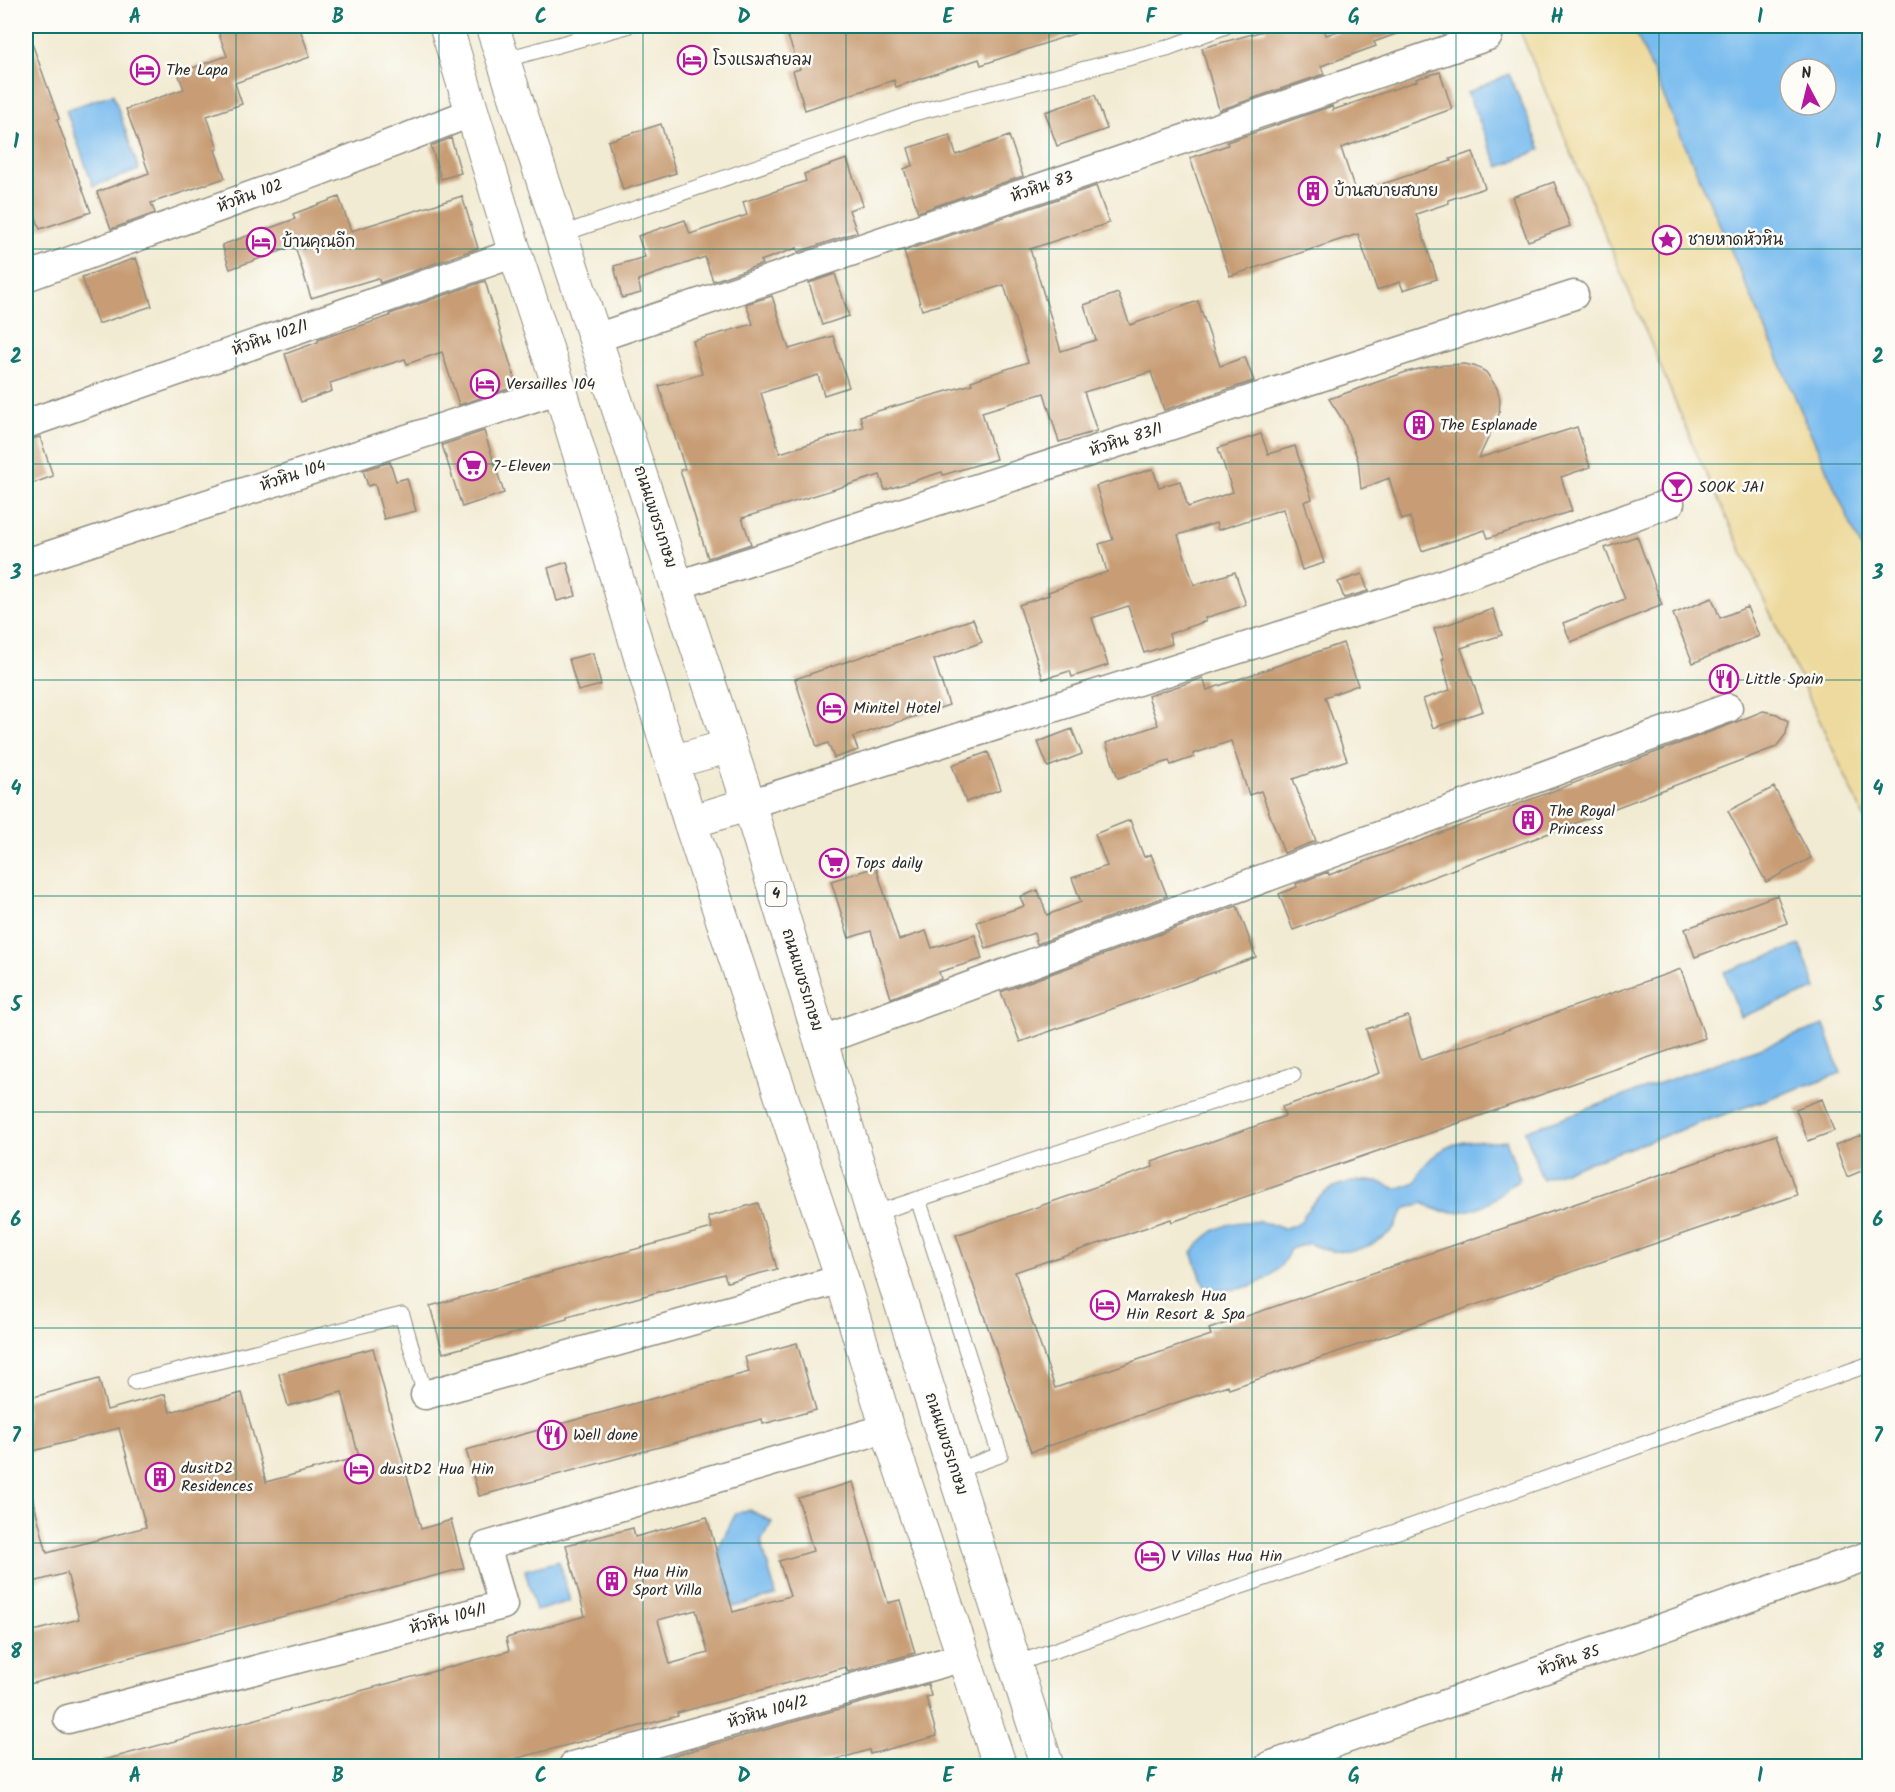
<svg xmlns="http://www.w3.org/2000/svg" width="1895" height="1792" font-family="Kalam,'Playpen Sans Thai',sans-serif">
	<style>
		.sand { fill: #eeda9e; stroke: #8c8264; stroke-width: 1.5 }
		.water { fill: #78bbee; stroke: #52738c; stroke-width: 1.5; fill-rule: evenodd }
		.building { fill: #c89d74; fill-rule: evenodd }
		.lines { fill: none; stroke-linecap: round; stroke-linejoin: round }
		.service-casing { stroke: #8e8b7f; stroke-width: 17 }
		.minor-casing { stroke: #8e8b7f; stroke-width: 31 }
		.primary-casing { stroke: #8e8b7f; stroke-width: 35 }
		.service { stroke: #fff; stroke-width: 15 }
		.minor { stroke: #fff; stroke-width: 28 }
		.primary { stroke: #fff; stroke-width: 33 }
		.grid { fill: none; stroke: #0f766e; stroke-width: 1.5; stroke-opacity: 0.55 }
		.labels { text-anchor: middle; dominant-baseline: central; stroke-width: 5; stroke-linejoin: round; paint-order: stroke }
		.shield { fill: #fdfcf7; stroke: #6a6a68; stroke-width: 1.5 }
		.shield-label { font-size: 15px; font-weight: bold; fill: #2b2b2b }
		.poi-label { font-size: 16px; fill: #2b2b2b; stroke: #fdfcf7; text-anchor: start }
		.street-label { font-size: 16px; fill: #2b2b2b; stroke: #fdfcf7 }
		.neatline { fill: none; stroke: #0f766e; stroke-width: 2 }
		.grid-label { font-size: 20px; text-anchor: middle; font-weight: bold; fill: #0f766e }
	</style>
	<rect width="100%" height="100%" fill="#fdfcf7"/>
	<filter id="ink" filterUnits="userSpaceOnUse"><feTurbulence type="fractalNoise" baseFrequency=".0167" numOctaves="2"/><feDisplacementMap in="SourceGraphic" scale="12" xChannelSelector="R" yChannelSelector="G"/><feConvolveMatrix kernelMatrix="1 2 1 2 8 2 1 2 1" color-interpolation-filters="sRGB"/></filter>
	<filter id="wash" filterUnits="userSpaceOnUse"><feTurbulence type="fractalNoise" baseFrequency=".008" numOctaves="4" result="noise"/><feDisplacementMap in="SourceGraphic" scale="24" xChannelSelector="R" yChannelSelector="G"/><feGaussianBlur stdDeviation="1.35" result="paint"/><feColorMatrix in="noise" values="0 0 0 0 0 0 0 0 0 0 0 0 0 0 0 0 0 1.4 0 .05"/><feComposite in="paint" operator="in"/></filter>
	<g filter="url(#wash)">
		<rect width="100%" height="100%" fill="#f2ebd3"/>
		<path class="sand" d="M1518 26H1633L1869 566V828L1697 454Z"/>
		<path class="water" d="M1633 26H1869V566ZM1790 69H1826V105H1790Z
			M1509 74 1541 149 1499 167 1467 93Z
			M113 94 139 170 93 186 66 110Z
			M1800 945 1816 989 1740 1017 1724 972Z
			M1824 1025 1841 1073 1542 1179 1525 1131Z
			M1506 1140 1520 1179C1509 1184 1504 1192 1494 1199 1472 1214 1446 1217 1423 1203L1404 1209C1400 1217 1398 1224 1392 1230 1370 1252 1335 1258 1309 1243L1290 1249C1276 1285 1239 1294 1205 1288L1192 1252C1196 1248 1200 1242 1205 1238 1225 1219 1260 1217 1283 1229L1301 1222C1316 1185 1362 1170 1396 1189L1416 1182C1424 1157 1448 1142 1474 1141 1486 1140 1495 1145 1506 1140Z
			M750 1510 772 1522 761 1541 776 1595 733 1607 718 1549 736 1513Z
			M559 1561 570 1601 536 1611 525 1570Z"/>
		<g id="blocks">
			<path class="building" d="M216 26H299L310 57 235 83 242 104 207 116 218 149 215 150 225 178 151 203 155 213 111 229 97 192 149 173 126 109 184 89 178 73 227 56Z
				M784 26H1088V29L981 65 979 59 896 87 894 80 805 110 793 71 800 69Z
				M1266 26H1323L1326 35 1353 26H1413V28L1374 42 1376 46 1321 66 1324 74 1219 110 1202 48 1267 30Z
				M26 32H28L59 119 57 120 91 212 40 229 26 188Z
				M1440 72 1452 109 1341 148 1356 193 1451 161 1450 159 1473 152 1485 188 1448 200 1449 203 1416 214 1437 279 1403 290 1400 282 1377 290 1358 234 1230 276 1190 158 1228 145 1227 142 1332 106 1333 110 1417 81 1416 79Z
				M1095 95 1107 129 1057 146 1045 112Z
				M661 124 676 173 623 190 608 141Z
				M950 135 956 155 1009 136 1023 176 918 212 904 169 913 165 908 148Z
				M451 138 461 173 441 179 431 146Z
				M847 159 863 205 849 210 857 232 798 252 797 248 760 261 762 264 713 281 705 257 638 280 641 293 622 298 614 266 645 257 638 236 685 220 690 234 747 215 743 202 806 181 804 174Z
				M1554 182 1570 226 1528 241 1512 197Z
				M1096 186 1109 223 1030 249 1061 351 1096 340 1084 305 1118 293 1130 325 1198 301 1220 366 1245 357 1254 381 1164 410 1151 372 1084 392 1097 431 1059 442 1044 393 982 412 996 459 943 475 942 472 885 490 880 475 742 518 751 544 708 558 680 470 685 469 659 386 702 374 693 341 753 324 746 304 772 296 789 349 833 336 849 387 824 395 818 375 761 393 780 453 863 427 860 416 972 384 971 381 1028 362 1004 285 922 310 904 251Z
				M462 196 478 248 380 283 378 278 311 298 295 246 230 269 222 245 295 219 293 214 339 197 351 231Z
				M136 258 152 306 98 324 82 277Z
				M835 274 849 316 822 325 809 283Z
				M485 281 517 386 459 405 442 352 407 364 405 359 330 383 332 391 301 402 285 354 318 342V340L390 316V314Z
				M1465 364 1477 367 1486 372 1497 388 1500 400 1499 414 1479 458 1577 427 1590 467 1561 477 1572 511 1488 538 1485 530 1422 551 1410 517 1402 520 1389 478 1361 489 1358 460 1344 422 1329 399 1406 372 1432 366Z
				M484 431 504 493 462 507 442 445Z
				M1261 434 1268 454 1295 446 1312 499 1304 502 1324 563 1302 570 1283 509 1218 530 1216 523 1178 535 1194 585 1235 572 1246 605 1205 618 1206 621 1169 634 1172 644 1144 653 1128 606 1092 618 1108 665 1072 677 1070 671 1043 679 1019 605 1049 595 1048 592 1107 572 1099 544 1113 540 1096 486 1153 469 1159 487 1180 481 1188 507 1233 492 1218 448Z
				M40 437 53 476 26 486V440Z
				M390 462 396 481 407 478 416 511 384 519 375 484 368 486 363 470Z
				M1637 536 1662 605 1571 642 1563 623 1625 599 1605 548Z
				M567 562 576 596 557 601 548 568Z
				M1362 574 1368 591 1344 598 1338 582Z
				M1712 598 1720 618 1747 607 1759 636 1693 663 1673 614Z
				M1493 609 1502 635 1461 648 1483 711 1433 728 1423 699 1450 690 1442 659H1444L1434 629Z
				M973 619 982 642 934 660 949 705 853 737 858 750 834 758 828 743 817 747 795 679Z
				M1343 643 1358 685 1325 697 1347 760 1293 779 1316 841 1284 853 1261 791 1249 795 1231 741 1193 754 1194 757 1171 765 1169 761 1118 778 1106 743 1158 725 1148 696 1203 678 1207 690Z
				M593 653 601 685 578 691 569 659Z
				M1763 711 1777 714 1788 721 1786 734 1776 747 1293 930 1279 894 1297 887 1296 884 1328 872 1329 875 1734 723Z
				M1072 729 1082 754 1048 767 1038 742Z
				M988 752 1001 789 966 802 952 765Z
				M1774 787 1811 858 1766 882 1728 811Z
				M1130 820 1144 857 1151 854 1167 896 1037 944 1034 933 986 949 977 922 1024 906 1020 897 1038 890 1047 915 1081 902 1072 878 1107 866 1095 834Z
				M876 867 899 940 926 931 932 948 975 935 982 959 939 972 941 979 891 998 871 931 849 938 831 881Z
				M1777 895 1787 923 1695 957 1685 929Z
				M1237 906 1256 957 1020 1042 1001 992Z
				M1681 969 1705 1038 1172 1222 1171 1219 1015 1272 1055 1388 1211 1335 1209 1329 1776 1135 1797 1195 1229 1389 1228 1385 1031 1452 956 1235 1153 1167 1152 1162 1285 1116 1282 1107 1380 1073 1366 1029 1408 1016 1421 1060Z
				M1822 1099 1834 1131 1808 1141 1796 1109Z
				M1861 1135 1869 1158V1168L1847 1177 1835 1145Z
				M758 1203 777 1269 727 1282 724 1274 567 1317V1319L443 1353 430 1306 712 1228 708 1217Z
				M797 1343 816 1410 763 1424 762 1419 479 1496 466 1450 749 1372 745 1357Z
				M373 1348 421 1529 451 1520 464 1568 26 1685V1633L79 1619 67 1573 26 1584V1497L32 1496 47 1553 146 1527 119 1428 26 1453V1399L99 1379 107 1410 165 1394 170 1412 242 1393 266 1482 359 1457 342 1392 288 1406 279 1374Z
				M853 1482 888 1603 900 1600 915 1653 848 1672 846 1667 677 1713 678 1716 484 1767H104V1760L509 1651 506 1638 585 1616 566 1545 633 1528 635 1537 707 1517 733 1612 790 1596 779 1561 813 1551 798 1498ZM696 1610 708 1653 670 1664 658 1620Z
				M928 1684 931 1696 926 1697 937 1736 870 1754 869 1750 811 1767H656L655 1761Z"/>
		</g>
	</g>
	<g filter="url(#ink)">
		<use href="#blocks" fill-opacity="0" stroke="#8e8b7f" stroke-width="1.5"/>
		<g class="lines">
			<g class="service-casing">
				<path id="service" d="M503 60 627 26
					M562 234 914 113 1167 48 1226 26
					M918 1199 1000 1455 955 1471
					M873 1214 1293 1075
					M135 1382 402 1315 425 1395
					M1015 1664 1271 1576 1870 1364"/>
			</g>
			<g class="minor-casing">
				<path id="minor" d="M26 277 317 172 473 112
					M596 338 1488 36
					M26 424 515 253
					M26 563 560 389
					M678 585 1574 295
					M749 804 1425 590 1670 503
					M820 1041 1728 708
					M425 1395 842 1279
					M68 1719 503 1605 486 1546 887 1428
					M573 1766 964 1657
					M1269 1766 1870 1555"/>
			</g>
			<g class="primary-casing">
				<path id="primary" d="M446 26 515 253 560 389 690 822 842 1279 887 1428 1000 1766
					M492 26 749 804 873 1214 1047 1766
					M672 762 730 746
					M690 822 749 804"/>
			</g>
			<use href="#service" class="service"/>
			<use href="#minor" class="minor"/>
			<use href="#primary" class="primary"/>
		</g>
	</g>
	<path class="grid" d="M236 26V1766M439 26V1766M643 26V1766M846 26V1766M1049 26V1766M1252 26V1766M1456 26V1766M1659 26V1766M26 249H1870M26 464H1870M26 680H1870M26 896H1870M26 1112H1870M26 1328H1870M26 1543H1870"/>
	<defs>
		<g id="hotel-ring" transform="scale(1.5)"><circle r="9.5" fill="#fdfcf7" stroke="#b5179e" stroke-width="1.5"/><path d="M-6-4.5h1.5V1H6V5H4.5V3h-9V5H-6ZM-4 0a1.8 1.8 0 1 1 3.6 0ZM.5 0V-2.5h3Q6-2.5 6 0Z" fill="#b5179e"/></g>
		<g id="building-ring" transform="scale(1.5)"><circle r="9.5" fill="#fdfcf7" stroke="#b5179e" stroke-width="1.5"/><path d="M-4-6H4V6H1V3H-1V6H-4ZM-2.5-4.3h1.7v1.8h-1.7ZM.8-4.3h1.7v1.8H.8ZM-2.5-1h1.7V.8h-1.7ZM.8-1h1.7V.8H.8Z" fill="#b5179e"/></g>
		<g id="sight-ring" transform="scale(1.5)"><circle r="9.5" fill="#fdfcf7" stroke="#b5179e" stroke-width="1.5"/><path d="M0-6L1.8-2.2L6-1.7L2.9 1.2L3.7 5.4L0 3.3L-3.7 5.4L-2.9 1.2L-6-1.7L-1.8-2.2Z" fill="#b5179e"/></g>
		<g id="supermarket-ring" transform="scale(1.5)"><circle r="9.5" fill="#fdfcf7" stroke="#b5179e" stroke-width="1.5"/><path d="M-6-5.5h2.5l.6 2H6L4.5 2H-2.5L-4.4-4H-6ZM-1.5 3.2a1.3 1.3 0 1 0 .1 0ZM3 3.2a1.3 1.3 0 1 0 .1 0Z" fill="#b5179e"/></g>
		<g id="bar-ring" transform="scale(1.5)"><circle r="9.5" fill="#fdfcf7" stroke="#b5179e" stroke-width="1.5"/><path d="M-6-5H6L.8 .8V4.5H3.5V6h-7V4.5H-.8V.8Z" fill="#b5179e"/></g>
		<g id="restaurant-ring" transform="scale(1.5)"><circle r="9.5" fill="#fdfcf7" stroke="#b5179e" stroke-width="1.5"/><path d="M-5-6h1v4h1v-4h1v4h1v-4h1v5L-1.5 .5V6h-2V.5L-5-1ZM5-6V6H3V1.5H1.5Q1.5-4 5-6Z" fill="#b5179e"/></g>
	</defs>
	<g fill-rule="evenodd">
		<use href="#hotel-ring" x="692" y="60"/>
		<use href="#hotel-ring" x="145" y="70"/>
		<use href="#building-ring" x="1313" y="191"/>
		<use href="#sight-ring" x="1667" y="240"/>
		<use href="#hotel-ring" x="261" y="242"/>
		<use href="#hotel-ring" x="485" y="384"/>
		<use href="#building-ring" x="1419" y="425"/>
		<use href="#supermarket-ring" x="472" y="466"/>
		<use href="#bar-ring" x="1677" y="487"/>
		<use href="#restaurant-ring" x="1724" y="679"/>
		<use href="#hotel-ring" x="832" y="708"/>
		<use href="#building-ring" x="1528" y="820"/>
		<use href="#supermarket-ring" x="834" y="863"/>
		<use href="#hotel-ring" x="1105" y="1305"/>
		<use href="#restaurant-ring" x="552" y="1435"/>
		<use href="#hotel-ring" x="359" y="1469"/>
		<use href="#building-ring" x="160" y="1477"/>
		<use href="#hotel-ring" x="1150" y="1556"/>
		<use href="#building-ring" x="612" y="1581"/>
	</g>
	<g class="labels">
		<rect class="shield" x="765.5" y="882" width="21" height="24" rx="4.5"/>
		<g class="shield-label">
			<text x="776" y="894">4</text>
		</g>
		<g class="poi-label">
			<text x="713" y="60">โรงแรมสายลม</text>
			<text x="166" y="70">The Lapa</text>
			<text x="1334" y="191">บ้านสบายสบาย</text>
			<text x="1688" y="240">ชายหาดหัวหิน</text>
			<text x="282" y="242">บ้านคุณอีก</text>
			<text x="506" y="384">Versailles 104</text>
			<text x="1440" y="425">The Esplanade</text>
			<text x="493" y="466">7-Eleven</text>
			<text x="1698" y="487">SOOK JAI</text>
			<text x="1745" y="679">Little Spain</text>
			<text x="853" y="708">Minitel Hotel</text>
			<text x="1549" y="811">The Royal<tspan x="1549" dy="18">Princess</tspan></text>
			<text x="855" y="863">Tops daily</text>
			<text x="1126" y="1296">Marrakesh Hua<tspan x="1126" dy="18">Hin Resort &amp; Spa</tspan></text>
			<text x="573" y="1435">Well done</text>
			<text x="181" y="1468">dusitD2<tspan x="181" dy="18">Residences</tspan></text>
			<text x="380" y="1469">dusitD2 Hua Hin</text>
			<text x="1171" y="1556">V Villas Hua Hin</text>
			<text x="633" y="1572">Hua Hin<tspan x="633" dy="18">Sport Villa</tspan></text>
		</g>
		<g class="street-label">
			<text transform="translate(1042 187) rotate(-19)">หัวหิน 83</text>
			<text transform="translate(250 196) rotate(-20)">หัวหิน 102</text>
			<text transform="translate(270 338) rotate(-19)">หัวหิน 102/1</text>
			<text transform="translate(1126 440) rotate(-18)">หัวหิน 83/1</text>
			<text transform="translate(293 476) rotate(-18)">หัวหิน 104</text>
			<text transform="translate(655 517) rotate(72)">ถนนเพชรเกษม</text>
			<text transform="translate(802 980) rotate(73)">ถนนเพชรเกษม</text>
			<text transform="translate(946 1444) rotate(72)">ถนนเพชรเกษม</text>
			<text transform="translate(448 1619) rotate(-15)">หัวหิน 104/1</text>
			<text transform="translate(1569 1661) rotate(-19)">หัวหิน 85</text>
			<text transform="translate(768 1712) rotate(-16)">หัวหิน 104/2</text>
		</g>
	</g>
	<rect width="1895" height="1792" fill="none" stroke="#fdfcf7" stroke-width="66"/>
	<g transform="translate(1808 87) rotate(353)"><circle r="28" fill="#fdfcf7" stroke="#a9a8a5" stroke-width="1.5"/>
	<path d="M0-4.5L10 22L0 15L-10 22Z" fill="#b5179e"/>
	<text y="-9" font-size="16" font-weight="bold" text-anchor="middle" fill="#2b2b2b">N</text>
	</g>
	<rect x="33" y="33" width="1829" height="1726" class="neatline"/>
	<g class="grid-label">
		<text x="135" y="23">A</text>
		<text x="338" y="23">B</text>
		<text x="541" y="23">C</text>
		<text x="744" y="23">D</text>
		<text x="948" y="23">E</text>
		<text x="1151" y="23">F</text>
		<text x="1354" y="23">G</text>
		<text x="1557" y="23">H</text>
		<text x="1760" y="23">I</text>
		<text x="16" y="148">1</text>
		<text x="1878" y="148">1</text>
		<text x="16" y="363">2</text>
		<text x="1878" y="363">2</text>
		<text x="16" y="579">3</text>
		<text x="1878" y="579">3</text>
		<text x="16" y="795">4</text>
		<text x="1878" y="795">4</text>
		<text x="16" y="1011">5</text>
		<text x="1878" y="1011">5</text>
		<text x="16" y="1226">6</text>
		<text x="1878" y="1226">6</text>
		<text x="16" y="1442">7</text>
		<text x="1878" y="1442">7</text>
		<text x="16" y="1658">8</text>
		<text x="1878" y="1658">8</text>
		<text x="135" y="1782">A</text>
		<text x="338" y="1782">B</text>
		<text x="541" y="1782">C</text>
		<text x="744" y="1782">D</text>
		<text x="948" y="1782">E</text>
		<text x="1151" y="1782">F</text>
		<text x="1354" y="1782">G</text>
		<text x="1557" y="1782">H</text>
		<text x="1760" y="1782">I</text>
	</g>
</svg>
